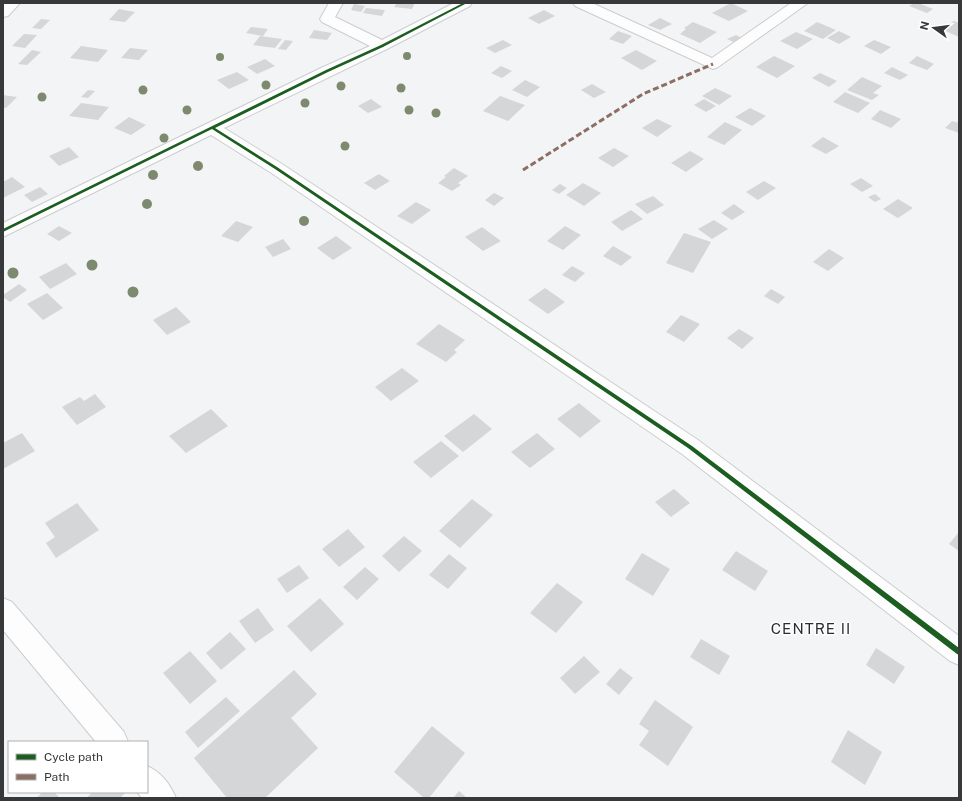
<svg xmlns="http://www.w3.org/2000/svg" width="962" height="801" font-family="'Public Sans',sans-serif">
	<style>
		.building { fill: #d5d6d8 }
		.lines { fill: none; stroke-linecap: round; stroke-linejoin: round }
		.minor-casing { stroke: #cccdce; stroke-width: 2 }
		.major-casing { stroke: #cccdce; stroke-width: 2 }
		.minor { fill: #fdfdfe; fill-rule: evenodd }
		.major { fill: #fdfdfe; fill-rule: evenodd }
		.quiet { stroke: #8d6e63; stroke-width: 3; stroke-dasharray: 6 3; stroke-linecap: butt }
		.cycleway-casing { stroke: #fff; stroke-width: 3 }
		.cycleway { fill: #1b5e20; fill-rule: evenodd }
		.tree { fill: #7e8a6f }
		.labels { text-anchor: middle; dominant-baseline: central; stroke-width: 3; stroke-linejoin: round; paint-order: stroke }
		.neighbourhood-label { font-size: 15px; letter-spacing: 1px; fill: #2a2d30; stroke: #fff }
	</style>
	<rect width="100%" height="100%" fill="#f2f4f6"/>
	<path class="building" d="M397 3H415L412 9 394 7Z
		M731 3 748 11 729 21 712 13Z
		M914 3H918L933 9 927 13 909 6Z
		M354 4 365 6 361 12 351 10Z
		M366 8 385 10 382 16 363 13Z
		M119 9 135 12 125 22 109 20Z
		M544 10 555 16 539 24 528 18Z
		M660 18 672 24 660 30 648 25Z
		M41 19 50 20 41 29 32 28Z
		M954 21 959 23V37L941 29Z
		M693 22 717 32 700 43 680 34 686 29 684 28Z
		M817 22 836 30 823 39 804 31Z
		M251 27 268 29 263 36 246 33Z
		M314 30 332 33 327 40 309 38Z
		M618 31 632 36 623 44 609 39Z
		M839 31 851 37 839 44 827 38Z
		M796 32 813 39 797 49 780 41Z
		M24 34 37 35 25 48 12 46Z
		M736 35 742 38 733 42 727 39Z
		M260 36 282 39 275 48 253 45Z
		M285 40 293 41 286 50 278 49Z
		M503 40 512 45 495 53 486 48Z
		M874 40 891 47 881 54 864 46Z
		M81 46 108 50 98 62 70 58Z
		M130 48 148 50 139 60 121 58Z
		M32 50 41 52 27 65 18 64Z
		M636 50 657 61 642 70 621 58Z
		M774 56 795 66 777 78 756 67Z
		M917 56 934 64 927 70 909 63Z
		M265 59 275 66 257 74 247 67Z
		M501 66 512 71 502 78 491 73Z
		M892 67 908 75 900 80 884 73Z
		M237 72 249 80 229 89 217 80Z
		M820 73 837 81 829 87 812 78Z
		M862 77 882 86 873 93 879 95 872 100 847 90Z
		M525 80 540 87 527 97 512 90Z
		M592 84 606 92 594 98 581 90Z
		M715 88 732 96 719 105 702 96Z
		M88 90 95 91 88 98 81 97Z
		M845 92 870 103 858 113 833 102Z
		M3 95 17 97 6 108H3Z
		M500 96 525 105 508 121 483 111Z
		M371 99 382 107 368 113 358 106Z
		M704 99 716 106 706 112 694 105Z
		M81 103 109 107 98 120 69 116Z
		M750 108 766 116 752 126 735 117Z
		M880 110 901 119 891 128 871 119Z
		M129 117 146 125 131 135 114 128Z
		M657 119 672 126 657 137 642 128Z
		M952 121 959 123V133L945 128Z
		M725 122 742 130 724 145 707 137Z
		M823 137 839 146 826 154 811 146Z
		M69 147 79 157 59 166 49 156Z
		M614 148 629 156 613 167 598 158Z
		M690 151 704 159 686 172 671 163Z
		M454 168 468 176 458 183 461 185 452 191 438 183 446 177 444 176Z
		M379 174 390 181 375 190 364 183Z
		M12 177 25 187 3 198V182Z
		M861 178 873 186 862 192 850 184Z
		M764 181 776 188 758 200 746 192Z
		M583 183 601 193 584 206 566 195Z
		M560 184 567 188 559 194 552 190Z
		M40 187 48 194 32 202 24 195Z
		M494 193 504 198 494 206 485 200Z
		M875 194 881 199 875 202 868 197Z
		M653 196 664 205 647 214 635 204Z
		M898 199 913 208 898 218 883 209Z
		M416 202 431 210 412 224 397 216Z
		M734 204 745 212 732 220 721 213Z
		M631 210 643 219 622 231 611 222Z
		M714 220 728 229 712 239 698 229Z
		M236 221 253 227 238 242 221 236Z
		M59 226 72 233 59 241 47 234Z
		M565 226 581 235 563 250 547 241Z
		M482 227 501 241 483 251 465 237Z
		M684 233 711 242 693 273 666 263Z
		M336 236 352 248 333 260 317 248Z
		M283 239 291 249 273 257 265 247Z
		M613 246 632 257 621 266 603 256Z
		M829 249 844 258 828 271 813 262Z
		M66 263 77 274 50 289 39 277Z
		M572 266 585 273 575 282 562 275Z
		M19 284 27 290 10 302 3 297V295Z
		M545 288 565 302 548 314 528 300Z
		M771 289 785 297 778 304 764 296Z
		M47 293 63 308 43 320 27 304Z
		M176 307 191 322 167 335 153 320Z
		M681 315 700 324 684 342 666 332Z
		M439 324 465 340 454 350 457 352 446 362 416 344Z
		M739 329 754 338 742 349 727 338Z
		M402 368 419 381 391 401 375 387Z
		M95 394 106 407 77 425 62 407 80 397 84 401Z
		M579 403 601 421 580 438 557 419Z
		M211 409 228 426 186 453 169 436Z
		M474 414 492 429 463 452 444 436Z
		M22 433 35 451 3 469V443Z
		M537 433 555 449 530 468 511 452Z
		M441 441 459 456 431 478 413 462Z
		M674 489 690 503 671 517 655 502Z
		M472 499 493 515 460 548 439 531Z
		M77 503 99 530 56 558 46 543 55 537 45 523Z
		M348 529 365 547 339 567 322 549Z
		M959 532V551L949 544Z
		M404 536 422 551 399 572 382 556Z
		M736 551 768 571 755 591 722 570Z
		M642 553 670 569 653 596 625 579Z
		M449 554 467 568 448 589 429 575Z
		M299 565 309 578 287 593 277 579Z
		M365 567 379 579 357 600 343 587Z
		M557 583 583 602 556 633 530 613Z
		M320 598 344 624 311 652 287 626Z
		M258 608 274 630 255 643 239 621Z
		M230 632 246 649 221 670 206 653Z
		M701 639 730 656 719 675 690 657Z
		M876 648 905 667 894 684 866 665Z
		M190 651 217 681 190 704 163 673Z
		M584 656 600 672 575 694 560 678Z
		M620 668 633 678 619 695 606 684Z
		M294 670 317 694 291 718 318 748 265 798H227L194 758Z
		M226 697 240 711 198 748 185 732Z
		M655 700 693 727 668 766 639 745 649 731 639 724Z
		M432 726 465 753 429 798H424L394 772Z
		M848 730 882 752 865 785 831 762Z
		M459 791 467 798H453Z
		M43 792H54L60 798H36Z
		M93 792H126L120 798H86Z"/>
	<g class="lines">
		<g class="minor-casing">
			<path id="minor" d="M329 3H343L335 17 382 40 454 3H472L470 6 387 49 224 128 282 164 698 440 959 636V665L950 661 682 454 270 172 211 135 3 237V223L321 68 370 46 322 22 320 19Z
				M573 3H592L712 58 791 3H808L718 67 713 69 575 6Z
				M3 598 12 602 124 732 128 742H96L3 630Z
				M147 766C161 772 170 784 176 798H142L137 792H147Z"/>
		</g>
		<g class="major-casing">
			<path id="major" d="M5 3H20L8 16 3 17V5Z"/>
		</g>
		<use href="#minor" class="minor"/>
		<use href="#major" class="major"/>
		<path class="quiet" d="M523 170 643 94 713 64"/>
		<g class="cycleway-casing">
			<path id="cycleway" d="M463 3H467L383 47 328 72 215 128 277 167 692 446 959 648V655L957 654 688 448 275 169 212 129 3 232V229L326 70 381 45Z"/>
		</g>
		<use href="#cycleway" class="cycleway"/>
	</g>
	<g class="tree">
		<circle cx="407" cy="56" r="4"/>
		<circle cx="220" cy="57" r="4"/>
		<circle cx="266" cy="85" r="4.5"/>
		<circle cx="341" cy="86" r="4.5"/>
		<circle cx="401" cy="88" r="4.5"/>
		<circle cx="143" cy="90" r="4.5"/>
		<circle cx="42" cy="97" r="4.5"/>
		<circle cx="305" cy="103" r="4.5"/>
		<circle cx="187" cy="110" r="4.5"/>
		<circle cx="409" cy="110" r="4.5"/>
		<circle cx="436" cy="113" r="4.5"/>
		<circle cx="164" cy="138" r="4.5"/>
		<circle cx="345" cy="146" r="4.5"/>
		<circle cx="198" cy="166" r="5"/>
		<circle cx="153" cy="175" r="5"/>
		<circle cx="147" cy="204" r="5"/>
		<circle cx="304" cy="221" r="5"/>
		<circle cx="92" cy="265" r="5.5"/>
		<circle cx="13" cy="273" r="5.5"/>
		<circle cx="133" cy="292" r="5.5"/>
	</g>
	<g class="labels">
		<g class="neighbourhood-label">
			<text x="811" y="628">CENTRE II</text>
		</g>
	</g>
	<rect width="962" height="801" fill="none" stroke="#363839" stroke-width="8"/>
	<rect x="8" y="741" width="140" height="52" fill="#ffffff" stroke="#afafb0"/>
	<rect x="16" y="754" width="20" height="6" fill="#1b5e20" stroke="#afafb0"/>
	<text x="44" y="761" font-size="12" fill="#363839">Cycle path</text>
	<rect x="16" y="774" width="20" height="6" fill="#8d6e63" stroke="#afafb0"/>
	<text x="44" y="781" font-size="12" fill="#363839">Path</text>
	<g transform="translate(934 28) rotate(284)" stroke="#ffffff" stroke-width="3" paint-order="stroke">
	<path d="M0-3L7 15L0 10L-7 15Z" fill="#363839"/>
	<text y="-6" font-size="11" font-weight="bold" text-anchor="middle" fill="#363839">N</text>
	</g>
</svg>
